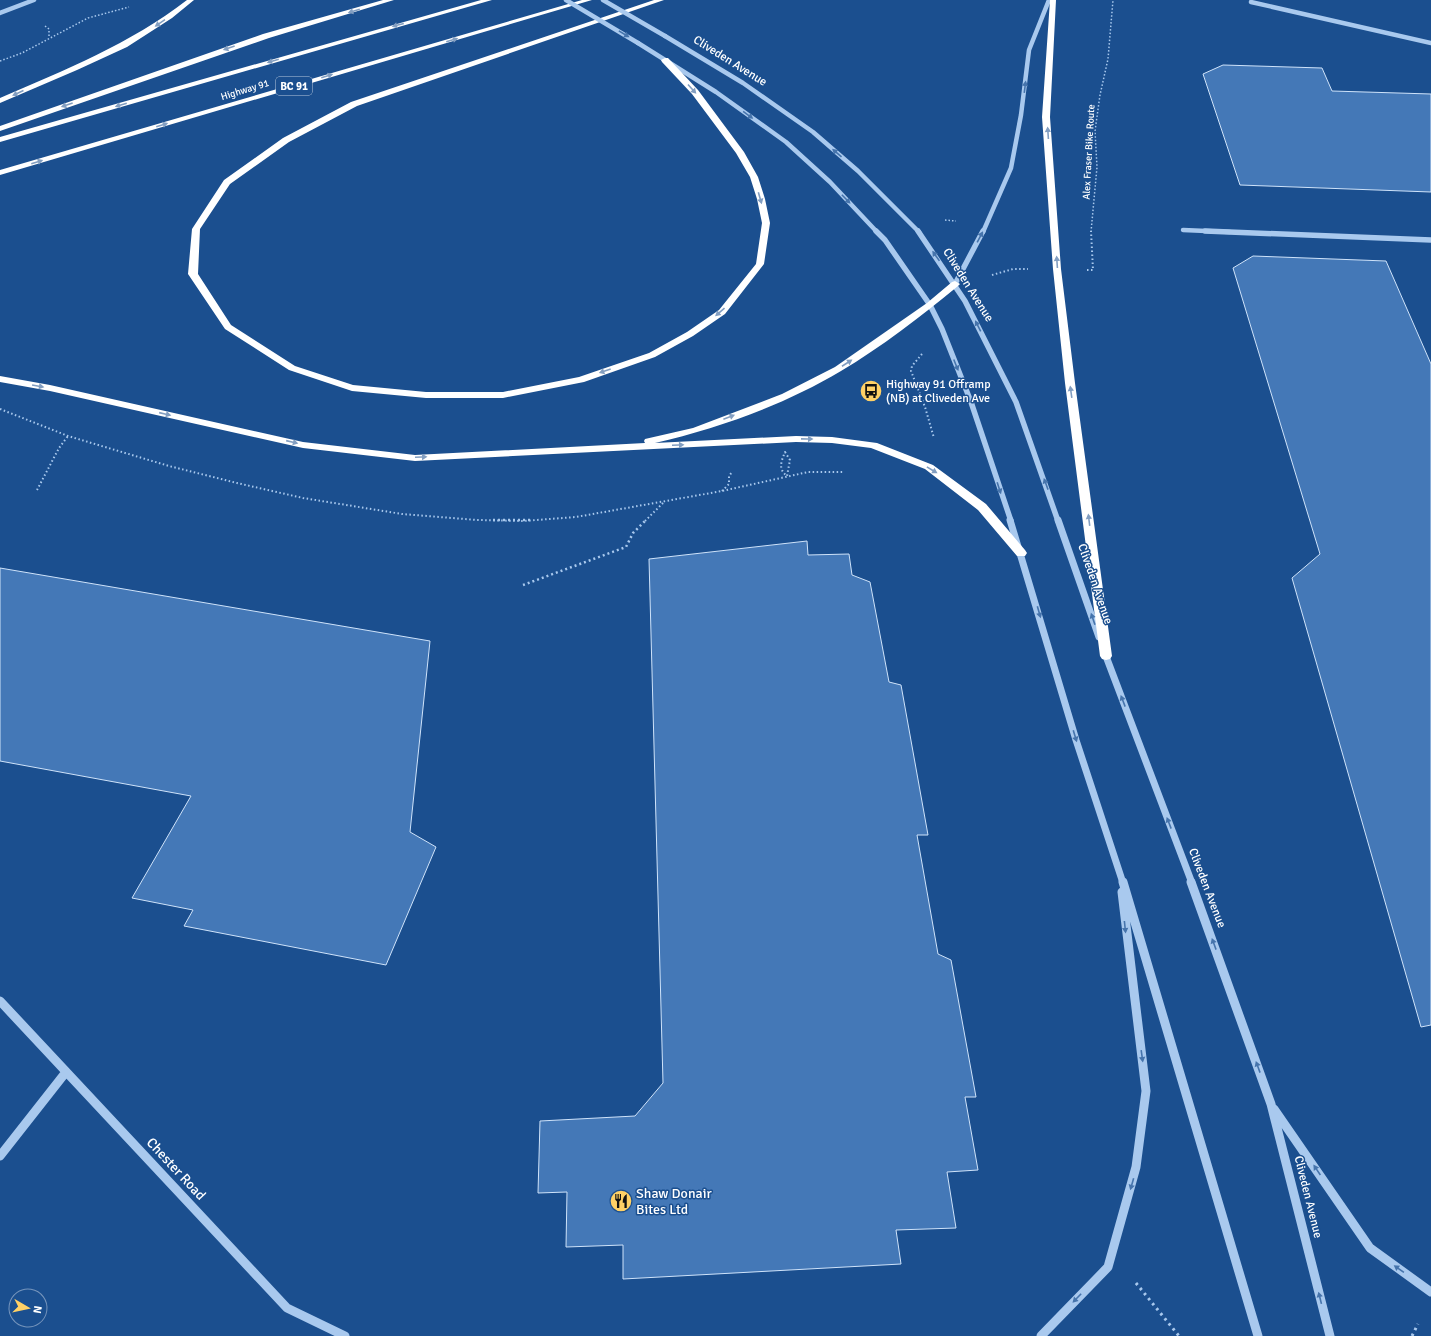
<svg xmlns="http://www.w3.org/2000/svg" width="1431" height="1336" font-family="Signika,sans-serif">
	<style>
		.building { fill: #4478b7; stroke: #cfe3fa }
		.lines { fill: none; stroke-linecap: round; stroke-linejoin: round }
		.path-far3 { stroke: #a9c9ee; stroke-width: 1.5; stroke-dasharray: 1.5 2; stroke-linecap: butt }
		.path-far2 { stroke: #a9c9ee; stroke-width: 2; stroke-dasharray: 1.5 2.5; stroke-linecap: butt }
		.path-far1 { stroke: #a9c9ee; stroke-width: 2.5; stroke-dasharray: 2 3; stroke-linecap: butt }
		.path { stroke: #a9c9ee; stroke-width: 3; stroke-dasharray: 2.5 4; stroke-linecap: butt }
		.minor-far3 { stroke: #a9c9ee; stroke-width: 4.5 }
		.minor-far2 { stroke: #a9c9ee; stroke-width: 5.5 }
		.minor-far1 { stroke: #a9c9ee; stroke-width: 7 }
		.minor { stroke: #a9c9ee; stroke-width: 9 }
		.highway { fill: #fff; fill-rule: evenodd }
		.minor-bridge { stroke: #a9c9ee; stroke-width: 4.5 }
		.oneway { fill: #829ec1 }
		.oneway2 { fill: #4674ac }
		.labels { text-anchor: middle; dominant-baseline: central; stroke-width: 3; stroke-linejoin: round; paint-order: stroke }
		.far-street-label { font-size: 10px; fill: #fff; stroke: #1b4f8f }
		.shield { fill: #1b4f8f; stroke: #bbcadd; stroke-width: 1 }
		.shield-label { font-size: 11px; font-weight: bold; fill: #fff }
		.street-label { font-size: 12px; fill: #fff; stroke: #1b4f8f }
		.poi-label { font-size: 12px; fill: #fff; stroke: #1b4f8f; text-anchor: start }
		.near-street-label { font-size: 14px; fill: #fff; stroke: #1b4f8f }
		.near-poi-label { font-size: 14px; fill: #fff; stroke: #1b4f8f; text-anchor: start }
	</style>
	<rect width="100%" height="100%" fill="#1b4f8f"/>
	<path class="building" d="M1223 65 1322 68 1332 91 1431 94V192L1240 185 1203 74Z
		M1253 256 1386 261 1431 364V1025L1421 1027 1292 578 1320 554 1233 268Z
		M807 541 808 555 849 554 852 575 870 582 889 682 901 685 928 835H917L938 954 951 960 976 1097H965L978 1170 947 1172 956 1228 896 1230 901 1264 623 1279V1245L566 1247 567 1192 538 1193 540 1121 635 1116 663 1083 649 559Z
		M0 568 430 641 410 832 436 847 386 965 184 926 193 910 132 898 191 796 0 761Z"/>
	<g class="lines">
		<path class="path-far3" d="M45 26 49 29V38
			M0 61 22 53 88 18 129 7
			M945 220 956 221
			M1091 232 1097 167 1095 131 1100 95 1108 59 1113 0"/>
		<path class="path-far2" d="M1087 270H1093L1091 231
			M992 275 1013 269H1028
			M922 354 912 366 911 371 925 407 934 438
			M0 409 68 436 169 466 237 483 303 498 402 514 477 520 523 521 576 517 722 491 808 472H844
			M785 452 790 460 787 476C778 469 781 462 785 452Z
			M37 490 59 448 68 436
			M722 491 729 484V476L732 472
			M645 521 664 502"/>
		<path class="path-far1" d="M493 520H532
			M523 585 626 547 633 533 646 520"/>
		<path class="path" d="M1136 1283 1179 1336
			M1412 1336 1418 1324"/>
		<path class="minor-far3" d="M1251 2 1431 43
			M0 13 34 0
			M665 36 743 83 813 132 858 171 919 232
			M638 43 716 92 786 142 830 182 877 232
			M1183 230 1230 232
			M983 232 1011 168 1021 115 1029 50 1049 0"/>
		<path class="minor-far2" d="M876 231 885 240 930 305 942 329 971 402 1011 521
			M918 231 965 301 1016 402 1058 521
			M1205 231 1431 240
			M955 284 983 231"/>
		<path class="minor-far1" d="M1010 520 1076 740 1123 883
			M1058 520 1099 637
			M1104 651 1192 883"/>
		<path class="minor" d="M1123 882 1258 1336
			M1191 882 1271 1104 1330 1336
			M0 1001 287 1308 345 1336
			M1274 1109 1370 1248 1431 1292
			M0 1156 66 1072
			M1041 1336 1108 1267 1136 1167 1146 1091 1122 892"/>
		<path class="highway" d="M187 0H194L172 18 127 47 77 70 0 103V98C65 70 130 44 187 0Z
			M383 0H394L269 38 0 131V126L263 34Z
			M481 0H492L0 142V137Z
			M582 0H592L0 175V170Z
			M654 0H664L357 106 289 142 230 184 200 229 198 274 231 325 295 366 353 385 426 392H503L579 377 649 353 687 332 719 310 756 264 762 223 757 199 750 177 736 153 692 94 662 62 661 60 665 58H668L698 90 744 152 758 177 765 199 770 223 764 264 725 314 693 336 655 357 584 382 503 398H426L352 391 289 370 225 329 188 274 192 229 224 180 283 138 351 102Z
			M1050 0H1056L1050 117 1061 269 1075 383 1112 656 1110 659 1106 660 1102 659 1100 656 1065 383 1053 269 1042 117Z
			M955 281 960 284 958 286C923 315 880 348 841 371 784 405 719 428 655 443L796 436 832 437 877 443 933 465 986 504 1025 550 1027 553 1025 556H1017L978 510 925 469 871 448 832 443 796 442 415 461 303 448 50 391 0 382V376L50 385 303 442 415 455 645 443 644 441 645 439 693 428 782 394 835 367 927 303 952 282Z"/>
		<path class="minor-bridge" d="M566 0 638 43
			M603 0 665 36"/>
	</g>
	<defs><path id="oneway-solid" d="M-6-.8H1V-3.2L6.5 0L1 3.2V.8H-6Z"/></defs>
	<g class="oneway">
		<use href="#oneway-solid" transform="translate(354 11) rotate(164)"/>
		<use href="#oneway-solid" transform="translate(160 23) rotate(146)"/>
		<use href="#oneway-solid" transform="translate(398 25) rotate(165)"/>
		<use href="#oneway-solid" transform="translate(452 40) rotate(-16)"/>
		<use href="#oneway-solid" transform="translate(229 48) rotate(161)"/>
		<use href="#oneway-solid" transform="translate(273 61) rotate(164)"/>
		<use href="#oneway-solid" transform="translate(327 76) rotate(-17)"/>
		<use href="#oneway-solid" transform="translate(692 89) rotate(48)"/>
		<use href="#oneway-solid" transform="translate(18 93) rotate(156)"/>
		<use href="#oneway-solid" transform="translate(67 105) rotate(161)"/>
		<use href="#oneway-solid" transform="translate(121 105) rotate(164)"/>
		<use href="#oneway-solid" transform="translate(162 125) rotate(-17)"/>
		<use href="#oneway-solid" transform="translate(1048 133) rotate(-94)"/>
		<use href="#oneway-solid" transform="translate(37 162) rotate(-17)"/>
		<use href="#oneway-solid" transform="translate(760 198) rotate(74)"/>
		<use href="#oneway-solid" transform="translate(1057 262) rotate(-94)"/>
		<use href="#oneway-solid" transform="translate(720 312) rotate(139)"/>
		<use href="#oneway-solid" transform="translate(847 363) rotate(-33)"/>
		<use href="#oneway-solid" transform="translate(605 371) rotate(161)"/>
		<use href="#oneway-solid" transform="translate(38 386) rotate(10)"/>
		<use href="#oneway-solid" transform="translate(1071 392) rotate(-98)"/>
		<use href="#oneway-solid" transform="translate(165 414) rotate(13)"/>
		<use href="#oneway-solid" transform="translate(729 417) rotate(-21)"/>
		<use href="#oneway-solid" transform="translate(807 439) rotate(1)"/>
		<use href="#oneway-solid" transform="translate(292 442) rotate(13)"/>
		<use href="#oneway-solid" transform="translate(678 445) rotate(-2)"/>
		<use href="#oneway-solid" transform="translate(421 457) rotate(-2)"/>
		<use href="#oneway-solid" transform="translate(932 470) rotate(31)"/>
		<use href="#oneway-solid" transform="translate(1089 520) rotate(-97)"/>
	</g>
	<g class="oneway2">
		<use href="#oneway-solid" transform="translate(624 34) rotate(31)"/>
		<use href="#oneway-solid" transform="translate(1025 87) rotate(-83)"/>
		<use href="#oneway-solid" transform="translate(748 115) rotate(36)"/>
		<use href="#oneway-solid" transform="translate(837 153) rotate(-139)"/>
		<use href="#oneway-solid" transform="translate(846 199) rotate(46)"/>
		<use href="#oneway-solid" transform="translate(980 237) rotate(-62)"/>
		<use href="#oneway-solid" transform="translate(936 256) rotate(-125)"/>
		<use href="#oneway-solid" transform="translate(978 326) rotate(-117)"/>
		<use href="#oneway-solid" transform="translate(956 365) rotate(68)"/>
		<use href="#oneway-solid" transform="translate(1046 484) rotate(-110)"/>
		<use href="#oneway-solid" transform="translate(999 488) rotate(72)"/>
		<use href="#oneway-solid" transform="translate(1039 612) rotate(74)"/>
		<use href="#oneway-solid" transform="translate(1093 619) rotate(-109)"/>
		<use href="#oneway-solid" transform="translate(1123 701) rotate(-111)"/>
		<use href="#oneway-solid" transform="translate(1075 736) rotate(73)"/>
		<use href="#oneway-solid" transform="translate(1169 823) rotate(-111)"/>
		<use href="#oneway-solid" transform="translate(1125 927) rotate(84)"/>
		<use href="#oneway-solid" transform="translate(1214 944) rotate(-110)"/>
		<use href="#oneway-solid" transform="translate(1142 1056) rotate(82)"/>
		<use href="#oneway-solid" transform="translate(1258 1067) rotate(-110)"/>
		<use href="#oneway-solid" transform="translate(1317 1170) rotate(-124)"/>
		<use href="#oneway-solid" transform="translate(1132 1184) rotate(106)"/>
		<use href="#oneway-solid" transform="translate(1399 1269) rotate(-145)"/>
		<use href="#oneway-solid" transform="translate(1077 1298) rotate(134)"/>
		<use href="#oneway-solid" transform="translate(1320 1298) rotate(-104)"/>
	</g>
	<defs>
		<g id="bus-disc" transform="scale(1.15)"><circle r="9.5" fill="#ffd166" stroke="#1b4f8f"/><path d="M-5-6H5V4H4V6H2V4H-2V6H-4V4H-5ZM-3.5-4V0h7V-4ZM-3.5 1.2v1.5H-2V1.2ZM2 1.2v1.5H3.5V1.2Z" fill="#111"/></g>
		<g id="restaurant-disc" transform="scale(1.15)"><circle r="9.5" fill="#ffd166" stroke="#1b4f8f"/><path d="M-5-6h1v4h1v-4h1v4h1v-4h1v5L-1.5 .5V6h-2V.5L-5-1ZM5-6V6H3V1.5H1.5Q1.5-4 5-6Z" fill="#111"/></g>
	</defs>
	<g fill-rule="evenodd">
		<use href="#bus-disc" x="871" y="391"/>
		<use href="#restaurant-disc" x="621" y="1201"/>
	</g>
	<g class="labels">
		<g class="far-street-label">
			<text transform="translate(245 90) rotate(-17)">Highway 91</text>
			<text transform="translate(1089 152) rotate(-87)">Alex Fraser Bike Route</text>
		</g>
		<rect class="shield" x="276" y="77" width="36" height="18" rx="3"/>
		<g class="shield-label">
			<text x="294" y="86">BC 91</text>
		</g>
		<g class="street-label">
			<text transform="translate(730 61) rotate(32)">Cliveden Avenue</text>
			<text transform="translate(968 285) rotate(58)">Cliveden Avenue</text>
			<text transform="translate(1095 584) rotate(71)">Cliveden Avenue</text>
			<text transform="translate(1207 888) rotate(69)">Cliveden Avenue</text>
			<text transform="translate(1308 1197) rotate(76)">Cliveden Avenue</text>
		</g>
		<g class="poi-label">
			<text x="886" y="384">Highway 91 Offramp<tspan x="886" dy="14">(NB) at Cliveden Ave</tspan></text>
		</g>
		<g class="near-street-label">
			<text transform="translate(176 1169) rotate(47)">Chester Road</text>
		</g>
		<g class="near-poi-label">
			<text x="636" y="1193">Shaw Donair<tspan x="636" dy="16">Bites Ltd</tspan></text>
		</g>
	</g>
	<g transform="translate(28 1308) rotate(99)"><circle r="19" fill="#1b4f8f" stroke="#7695bc"/>
	<path d="M0-3L7 15L0 10L-7 15Z" fill="#ffd166"/>
	<text y="-6" font-size="11" font-weight="bold" text-anchor="middle" fill="#ffffff">N</text>
	</g>
</svg>
